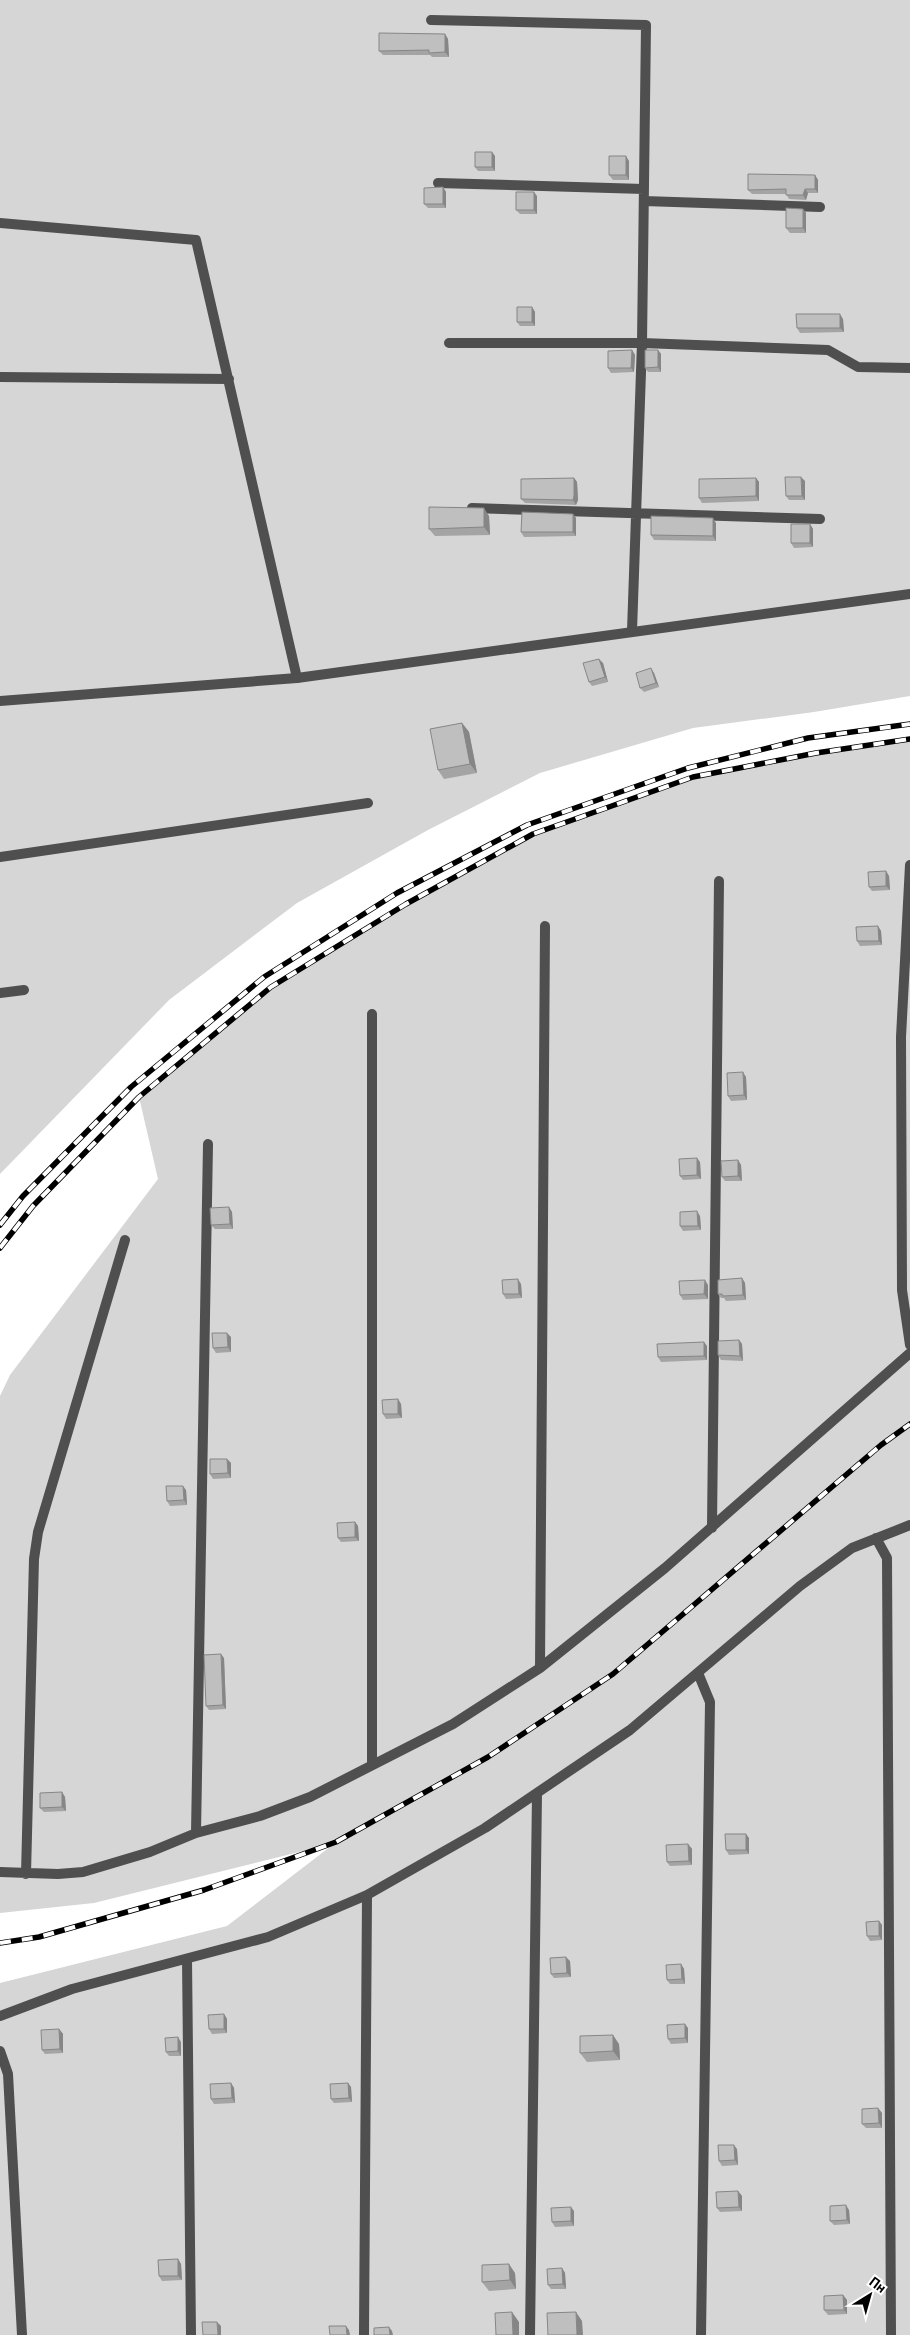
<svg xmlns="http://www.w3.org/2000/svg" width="910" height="2335" font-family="'PT Sans',sans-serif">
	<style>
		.green { fill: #d6d6d6 }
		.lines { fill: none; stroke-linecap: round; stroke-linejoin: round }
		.service { stroke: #4f4f4f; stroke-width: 10 }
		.minor { stroke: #4f4f4f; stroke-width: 10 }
		.rail-casing { stroke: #000; stroke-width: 5.5 }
		.rail { stroke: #fff; stroke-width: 4; stroke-dasharray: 11; stroke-linecap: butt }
		.wall { fill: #a4a4a4 }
		.shaded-wall { fill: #868686 }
		.building { fill: #bfbfbf; stroke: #868686 }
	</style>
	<rect width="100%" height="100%" fill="#fff"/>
	<path class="green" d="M0 0H910V696L814 712 693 728 540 773 428 830 297 903 169 1000 0 1174Z
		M910 739V2335H0V1983L227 1926 335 1843 94 1903 0 1913V1396L10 1375 158 1179 139 1097 271 987 406 904 533 834 693 777 816 753Z"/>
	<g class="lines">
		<path class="service" d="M431 20 646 25 642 343 632 631
			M438 183 644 189
			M644 201 820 207
			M0 223 196 240 297 678
			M449 343H642L828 350 858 367 910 368
			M0 377 229 379
			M472 508 820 519
			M0 857 368 803
			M910 865 901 1037 902 1290 910 1345
			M0 993 24 990
			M712 1528 719 881
			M876 1538 887 1558 891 2335
			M540 1668 545 926
			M698 1673 710 1702 701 2335
			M372 1764V1014
			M196 1833 208 1144
			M0 1872 58 1874 83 1872 150 1852 196 1833 260 1816 310 1797 453 1724 540 1668 665 1568 910 1353
			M26 1874 34 1559 38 1532 125 1240
			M187 1959 191 2335
			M0 2016 72 1989 268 1937 367 1895 485 1828 630 1730 800 1586 852 1548 910 1525
			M0 2051 8 2074 22 2335
			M364 2335 367 1895
			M530 2335 537 1793"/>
		<path class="minor" d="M0 701 297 678 910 594"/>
		<g class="rail-casing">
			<path id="rail" d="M0 1225 23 1196 131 1087 264 977 397 893 527 825 688 768 808 738 910 724
				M0 1248 33 1206 139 1097 271 987 406 904 533 834 693 777 816 753 910 739
				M0 1943 39 1937 204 1890 336 1842 488 1757 613 1674 881 1445 910 1424"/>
		</g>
		<use href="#rail" class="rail"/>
	</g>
	<path class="wall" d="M445 34 448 39 449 57H432L430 55H383L379 51Z
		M495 156V171H478L475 167Z
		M629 161V180H613L609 175Z
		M815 175 818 180V193H808L806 200 789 199 786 194H752L748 190Z
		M443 187 446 192V208H428L424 204Z
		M537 196V214H520L516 210Z
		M803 209 806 213V233H790L786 228Z
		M532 307 535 312V326H520L517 322Z
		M843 319 844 332 800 333 797 328Z
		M632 350 635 355 634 372 611 373 608 368Z
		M658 350 661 354V372H648L645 368Z
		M574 478 577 482 578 500 576 505 525 503 521 499Z
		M756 478 759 482V501L702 503 699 498Z
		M805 481V500H789L786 496Z
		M573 514 576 518V536L524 537 521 532Z
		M489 516 490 535 435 536 429 529Z
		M716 523V541L654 540 651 535Z
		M810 524 813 529V547L794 548 791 543Z
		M603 663 608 682 592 686 589 682Z
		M654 673 659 687 644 692 640 688Z
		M462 723 469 732 477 773 444 779 438 770Z
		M886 871 889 876 890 890 872 891 869 887Z
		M878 926 881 931 882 945 860 946 857 941Z
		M746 1077 747 1100 731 1101 728 1096Z
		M738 1160 741 1165 742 1181H725L722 1177Z
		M700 1162 701 1179 683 1180 680 1176Z
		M229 1207 232 1212 233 1229H215L211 1225Z
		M700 1216 701 1230 683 1231 680 1226Z
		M742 1278 745 1283 746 1300 726 1301 724 1298H721L718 1294Z
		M521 1284 522 1298 506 1299 503 1294Z
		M708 1285V1299L683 1300 680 1295Z
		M231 1337V1352L216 1353 213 1348Z
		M739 1340 742 1344 743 1361 721 1360 718 1355Z
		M707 1346V1360L661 1362 658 1357Z
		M398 1399 401 1404 402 1418 386 1419 383 1414Z
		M227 1459 231 1463V1478L213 1479 210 1474Z
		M186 1490 187 1505 170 1506 167 1501Z
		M355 1522 358 1526 359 1541 341 1542 338 1538Z
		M224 1658 226 1709 209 1710 206 1706Z
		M62 1792 65 1797 66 1811 44 1812 40 1808Z
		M749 1838V1854L729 1855 726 1850Z
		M688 1844 692 1849V1865L670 1866 667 1862Z
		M879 1921 882 1925V1940L870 1941 867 1936Z
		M570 1961 571 1977 554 1978 551 1974Z
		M681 1964 684 1969 685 1984H670L667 1980Z
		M224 2014 227 2019V2033L212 2034 209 2029Z
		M688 2028V2043L671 2044 668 2039Z
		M59 2029 63 2034V2053L45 2054 42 2050Z
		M181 2042V2056H169L166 2052Z
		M619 2044 620 2060 587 2062 580 2053Z
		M231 2083 234 2088 235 2103 214 2104 211 2099Z
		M348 2083 351 2087 352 2102 334 2103 331 2099Z
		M878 2108 882 2113V2128H866L862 2124Z
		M737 2149 738 2165 722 2166 719 2161Z
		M738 2191 742 2196V2211L720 2212 717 2208Z
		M849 2210 850 2224 834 2225 830 2221Z
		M574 2211V2226L555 2227 552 2222Z
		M178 2259 181 2264 182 2280 162 2281 159 2276Z
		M562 2268 565 2273 566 2289H551L548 2285Z
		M515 2273 516 2289 489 2291 482 2282Z
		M843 2295 847 2300V2314L828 2315 824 2310Z"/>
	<path class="shaded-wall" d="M445 34 448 39 449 57 445 52Z
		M492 152 495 156V171L492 167Z
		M626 156 629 161V180L626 175Z
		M815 175 818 180V193L815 189Z
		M443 187 446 192V208L443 204Z
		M805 189 808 193 806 200 803 195Z
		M534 192 537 196V214L534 210Z
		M803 209 806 213V233L803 228Z
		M532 307 535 312V326L532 322Z
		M840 314 843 319 844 332 840 328Z
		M632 350 635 355 634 372 631 368Z
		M658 350 661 354V372L658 367Z
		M801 477 805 481V500L802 496Z
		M574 478 577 482 578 500 576 505 573 500Z
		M756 478 759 482V501L756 496Z
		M484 508 489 516 490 535 484 527Z
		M573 514 576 518V536L573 532Z
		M713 518 716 523V541L713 536Z
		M810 524 813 529V547L810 543Z
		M599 659 603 663 608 682 605 677Z
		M651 668 654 673 659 687 656 683Z
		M462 723 469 732 477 773 470 764Z
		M886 871 889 876 890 890 886 886Z
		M878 926 881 931 882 945 879 941Z
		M743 1072 746 1077 747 1100 744 1095Z
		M697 1158 700 1162 701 1179 697 1175Z
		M738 1160 741 1165 742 1181 738 1176Z
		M229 1207 232 1212 233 1229 230 1224Z
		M697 1211 700 1216 701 1230 698 1226Z
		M742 1278 745 1283 746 1300 743 1295Z
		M518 1279 521 1284 522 1298 519 1294Z
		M705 1280 708 1285V1299L704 1294Z
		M227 1333 231 1337V1352L228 1347Z
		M739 1340 742 1344 743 1361 740 1356Z
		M704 1342 707 1346V1360L704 1356Z
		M398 1399 401 1404 402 1418 398 1414Z
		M227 1459 231 1463V1478L228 1473Z
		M183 1486 186 1490 187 1505 184 1500Z
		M355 1522 358 1526 359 1541 355 1537Z
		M221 1654 224 1658 226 1709 223 1705Z
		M62 1792 65 1797 66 1811 62 1807Z
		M746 1834 749 1838V1854L746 1850Z
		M688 1844 692 1849V1865L689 1861Z
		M879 1921 882 1925V1940L879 1936Z
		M566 1957 570 1961 571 1977 567 1973Z
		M681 1964 684 1969 685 1984 682 1979Z
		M224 2014 227 2019V2033L224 2029Z
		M685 2024 688 2028V2043L685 2038Z
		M59 2029 63 2034V2053L60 2049Z
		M613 2035 619 2044 620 2060 613 2051Z
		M178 2037 181 2042V2056L178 2051Z
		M231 2083 234 2088 235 2103 232 2098Z
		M348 2083 351 2087 352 2102 349 2098Z
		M878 2108 882 2113V2128L879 2123Z
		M734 2145 737 2149 738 2165 735 2160Z
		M738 2191 742 2196V2211L739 2207Z
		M846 2205 849 2210 850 2224 847 2220Z
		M571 2207 574 2211V2226L571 2221Z
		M178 2259 181 2264 182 2280 178 2276Z
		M509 2264 515 2273 516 2289 510 2280Z
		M562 2268 565 2273 566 2289 563 2284Z
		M843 2295 847 2300V2314L844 2310Z
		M512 2312 519 2322V2335H513Z
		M576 2312 582 2321 583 2335H577Z
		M217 2322 221 2326V2335H218Z
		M346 2326 349 2330 350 2335H347Z
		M389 2327 392 2331 393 2335H390Z"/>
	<path class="building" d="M379 33 445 34V52L429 53V50L379 51Z
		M475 152H492V167H475Z
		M609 156H626V175H609Z
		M748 174 815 175V189H805L803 195H786V189L748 190Z
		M443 187V204H424V188Z
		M516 192H534V210H516Z
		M786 208 803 209V228H786Z
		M517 307H532V322H517Z
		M796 314H840V328H797Z
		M632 350 631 368H608V351Z
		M645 350H658V367L645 368Z
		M785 477H801L802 496H786Z
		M574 478V496L573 500 521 499V479Z
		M756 478V496L699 498V479Z
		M429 507 484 508V527L429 529Z
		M522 512 573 514V532H521Z
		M651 516 713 518V536L651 535Z
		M791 524H810V543H791Z
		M599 659 605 677 589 682 583 663Z
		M651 668 656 683 640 688 636 673Z
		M462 723 470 764 438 770 430 729Z
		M886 871V886L869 887 868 872Z
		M878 926 879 941H857L856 927Z
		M743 1072 744 1095 728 1096 727 1073Z
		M697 1158V1175L680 1176 679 1159Z
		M738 1160V1176L722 1177 721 1161Z
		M229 1207 230 1224 211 1225 210 1208Z
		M697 1211 698 1226H680V1212Z
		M742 1278 743 1295 723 1296 722 1294H718V1280Z
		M518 1279 519 1294H503L502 1280Z
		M705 1280 704 1294 680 1295 679 1281Z
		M212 1333H227L228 1347 213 1348Z
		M739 1340 740 1356 718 1355V1341Z
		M704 1342V1356L658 1357 657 1344Z
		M398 1399V1414H383L382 1400Z
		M210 1459H227L228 1473 210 1474Z
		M166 1486H183L184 1500 167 1501Z
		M355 1522V1537L338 1538 337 1523Z
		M221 1654 223 1705 206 1706 204 1655Z
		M62 1792V1807L40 1808V1793Z
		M725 1834H746V1850H726Z
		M688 1844 689 1861 667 1862 666 1845Z
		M879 1921V1936H867L866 1922Z
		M566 1957 567 1973 551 1974 550 1958Z
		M681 1964 682 1979 667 1980 666 1965Z
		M224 2014V2029H209L208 2015Z
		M685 2024V2038L668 2039 667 2025Z
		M59 2029 60 2049 42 2050 41 2030Z
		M613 2035V2051L580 2053V2036Z
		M178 2037V2051L166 2052 165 2038Z
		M231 2083 232 2098 211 2099 210 2084Z
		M348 2083 349 2098 331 2099 330 2084Z
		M878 2108 879 2123 862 2124V2109Z
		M718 2145H734L735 2160 719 2161Z
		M738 2191 739 2207 717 2208 716 2192Z
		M846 2205 847 2220 830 2221V2206Z
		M571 2207V2221L552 2222 551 2208Z
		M178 2259V2276H159L158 2260Z
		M509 2264 510 2280 482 2282V2265Z
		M562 2268 563 2284 548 2285 547 2269Z
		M843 2295 844 2310H824V2296Z
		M512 2312 513 2335H496L495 2313Z
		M576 2312 577 2335H548L547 2313Z
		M202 2322H217L218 2335H203Z
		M329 2326H346L347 2335H330Z
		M389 2327 390 2335H374V2328Z"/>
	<g transform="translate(870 2295) rotate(37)" stroke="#ffffff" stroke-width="4" paint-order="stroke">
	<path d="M0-4L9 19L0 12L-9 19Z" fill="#000000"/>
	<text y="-8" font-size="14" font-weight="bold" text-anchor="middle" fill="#000000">Пн</text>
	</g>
</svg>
